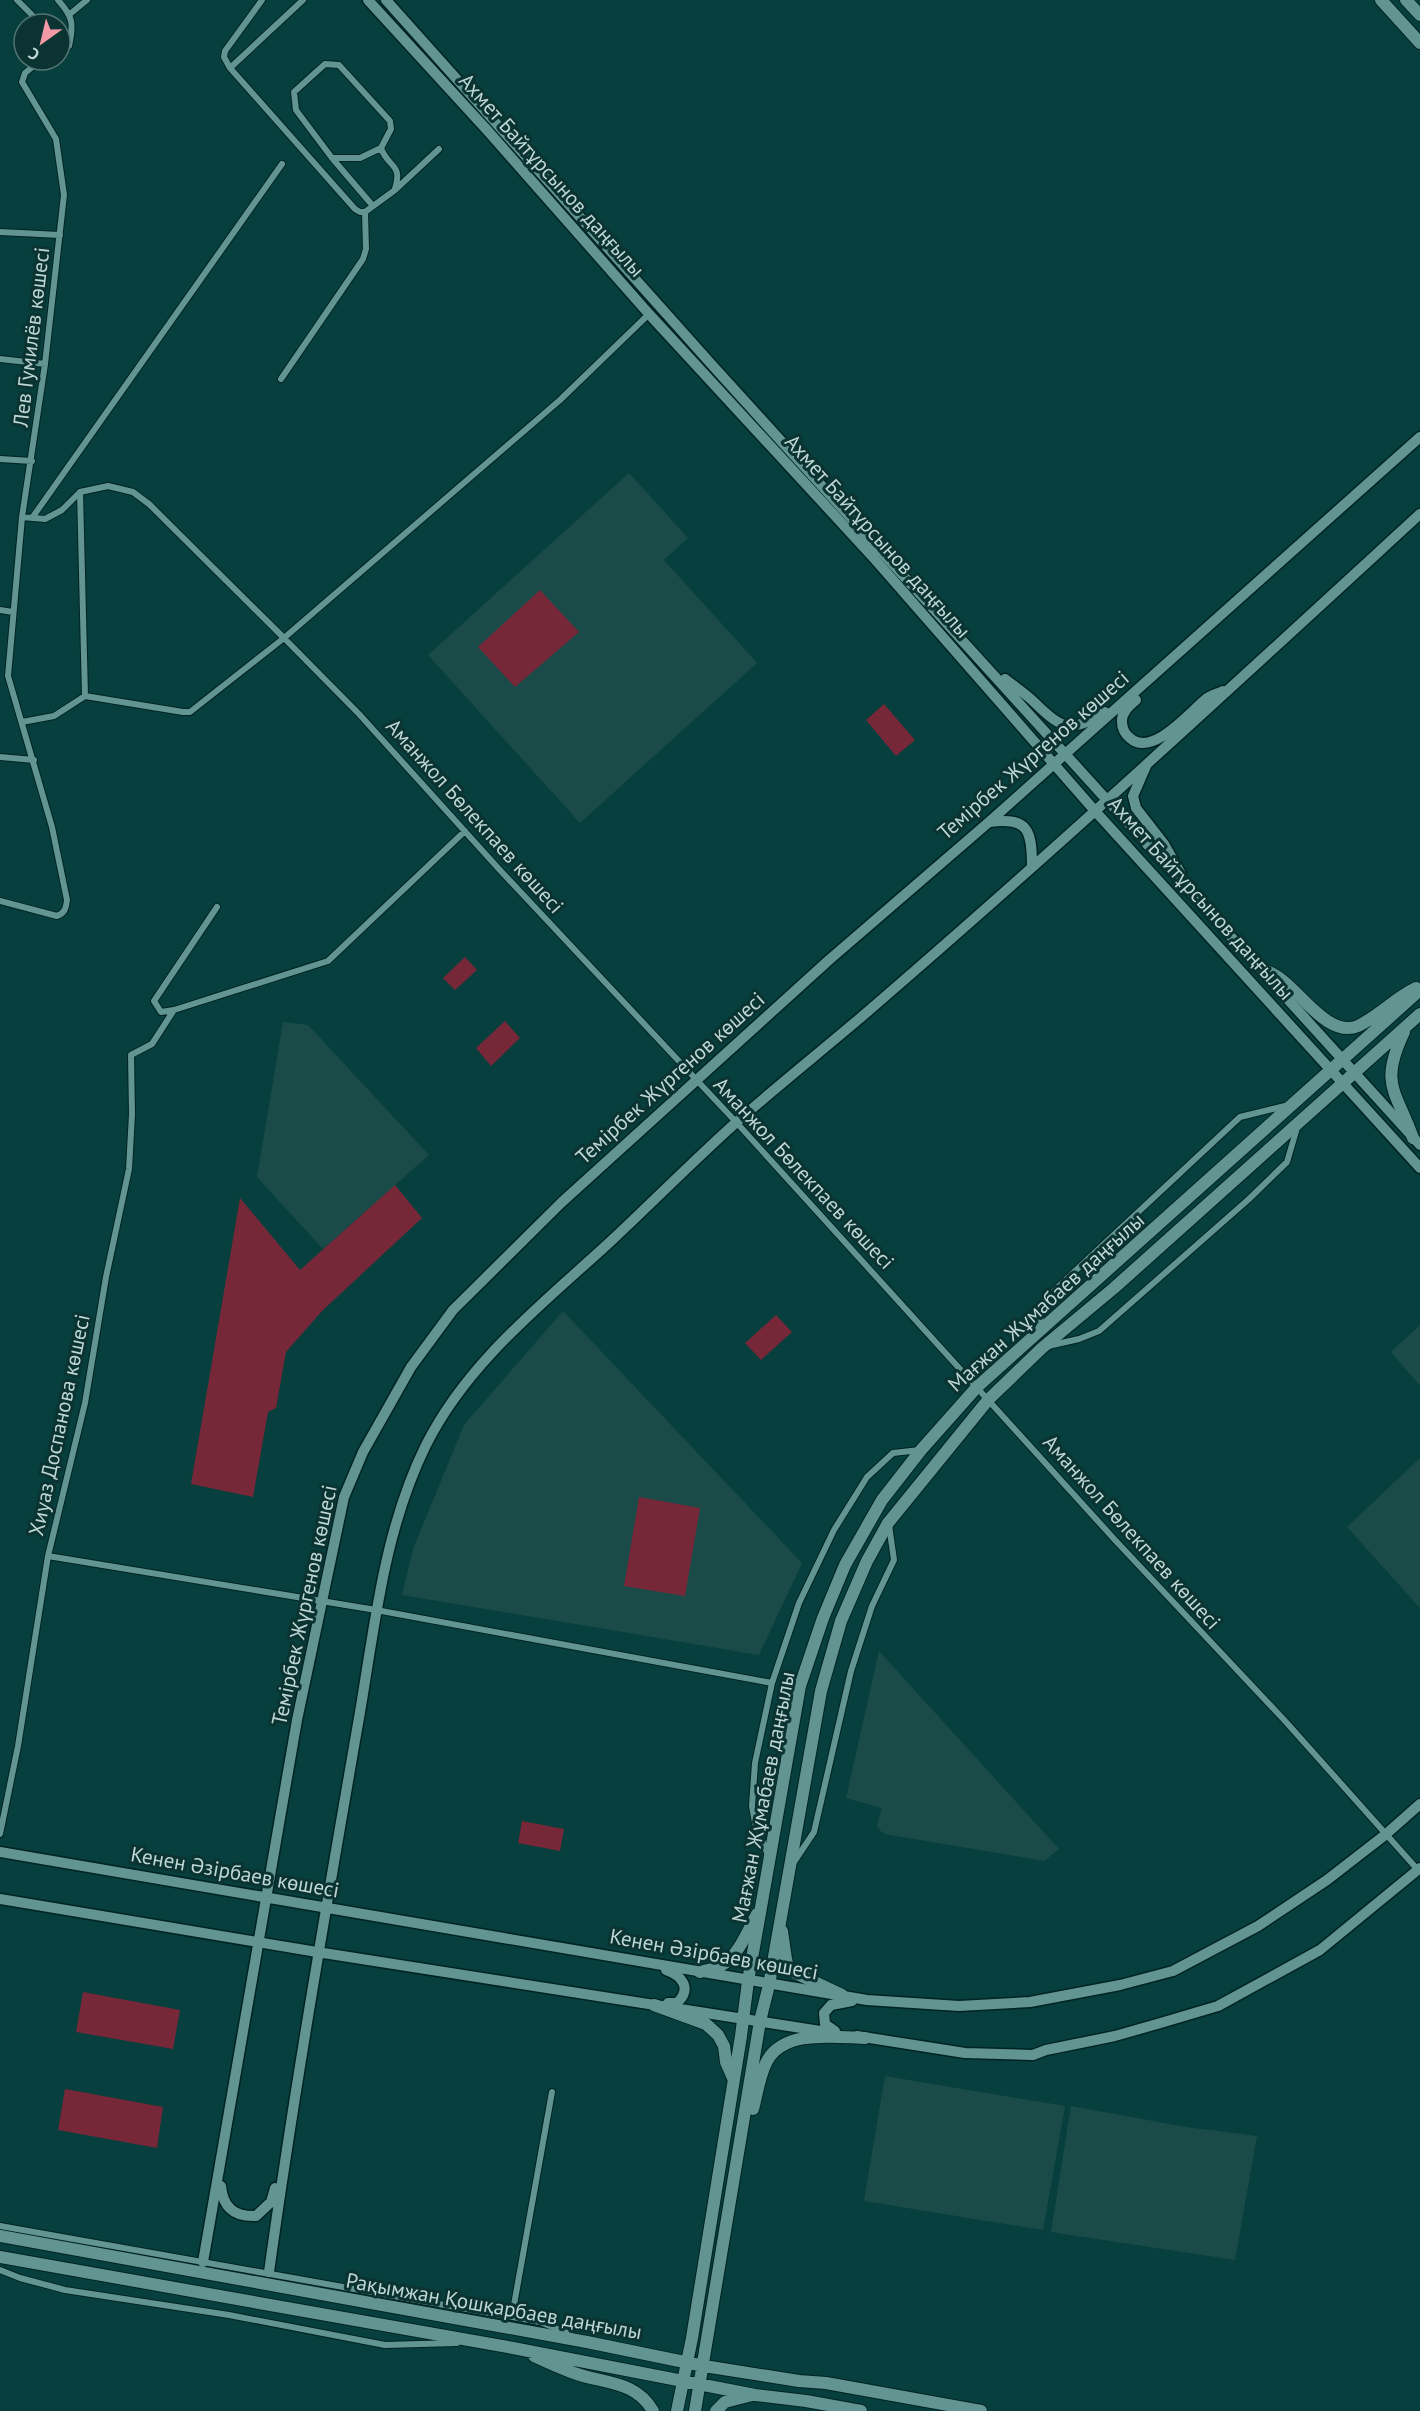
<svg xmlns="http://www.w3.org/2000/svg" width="1420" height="2411" font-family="'PT Sans',sans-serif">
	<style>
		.built { fill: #1b4b49 }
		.green { fill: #762838 }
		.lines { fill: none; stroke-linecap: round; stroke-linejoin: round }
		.minor-casing { stroke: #002423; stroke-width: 8 }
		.tertiary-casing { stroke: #002423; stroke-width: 13 }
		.secondary-casing { stroke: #002423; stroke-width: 14 }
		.minor { stroke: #629491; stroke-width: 6 }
		.tertiary { stroke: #629491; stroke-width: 10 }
		.secondary { stroke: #629491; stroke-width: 12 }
		.labels { text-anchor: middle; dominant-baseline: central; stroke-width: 6; stroke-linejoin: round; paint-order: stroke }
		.street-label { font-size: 21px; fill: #bed7d5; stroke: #0b3331 }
	</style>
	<rect width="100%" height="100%" fill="#063f3d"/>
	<path class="built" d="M629 473 688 538 664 560 757 663 580 823 428 655Z
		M283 1022 308 1025 429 1155 323 1249 257 1177Z
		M563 1311 802 1563 759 1655 402 1595 413 1549 464 1425Z
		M1420 1325V1386L1391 1352Z
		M1420 1458V1608L1347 1527Z
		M879 1651 1059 1849 1044 1861 885 1834 879 1830 877 1825 882 1808 846 1798Z
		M885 2076 1065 2106 1043 2230 864 2201Z
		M1071 2106 1186 2127 1257 2136 1235 2260 1051 2232Z"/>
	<path class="green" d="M540 590 579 632 515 687 478 647Z
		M884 704 915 740 896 756 866 720Z
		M465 957 477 970 455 990 443 978Z
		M505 1021 520 1038 491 1066 476 1048Z
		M395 1185 422 1218 322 1311 286 1352 276 1408 268 1412 253 1497 191 1484 240 1198 300 1270Z
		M776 1315 792 1332 761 1360 745 1343Z
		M639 1497 700 1508 685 1596 624 1586Z
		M522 1821 564 1829 560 1851 518 1843Z
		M83 1992 180 2010 173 2049 76 2032Z
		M65 2089 163 2107 157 2148 58 2130Z"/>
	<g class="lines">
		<g class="minor-casing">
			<path id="minor" d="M17 0 41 24
				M58 0C73 17 74 23 69 46L60 50
				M262 0 225 51 224 57 230 68 355 209 360 212H365L395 190 439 149
				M70 14 87 0
				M230 68 303 0
				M332 158H360L381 148
				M373 206 332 158 296 110 294 92 325 64 339 65 390 121 391 129 381 148C388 168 403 163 395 189
				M0 232 60 235
				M649 314 560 400 284 638 359 714 498 868 736 1122 1115 1540 1286 1722 1418 1870
				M0 359 45 364
				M281 379 363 259 366 249 365 212
				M0 459 32 461
				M80 492 85 696
				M22 517 45 519 62 510 80 492 108 486 133 492 149 504 284 638 190 712H183L85 696 54 716 22 722
				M32 518 282 164
				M0 610 13 612
				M0 757 34 760
				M0 901 57 916C65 913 66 908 67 900L52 827 8 676 22 517 45 364 64 195 56 139 22 82 25 73 41 60
				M217 907 154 1001 161 1012 174 1010 328 961 465 831
				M1039 1328 1044 1300 1240 1117 1285 1106
				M1048 1346 1079 1339 1099 1331 1249 1199 1287 1162 1297 1128
				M48 1556 376 1610 772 1683
				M0 1834 18 1746 48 1556 85 1403 106 1277 129 1169 132 1114 131 1055 152 1044 174 1010
				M768 1855 755 1823 752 1806 755 1763 772 1683 799 1603 834 1530 867 1477 893 1453 920 1450
				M794 1862 814 1832 851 1671 872 1606 894 1560 889 1525
				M0 2226 540 2322 570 2334
				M0 2270 20 2278 65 2290 229 2315 385 2345 457 2343
				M512 2316 552 2092"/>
		</g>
		<g class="tertiary-casing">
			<path id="tertiary" d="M368 0 487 130 649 314 872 556 1095 811 1420 1168
				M386 0 713 366 1420 1145
				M1005 679C1015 687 1026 694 1035 703 1063 730 1070 733 1105 712
				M1136 700C1129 706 1121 713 1122 722 1122 729 1125 734 1130 738 1152 758 1190 712 1206 699 1211 695 1217 694 1223 691
				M1146 766 1133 796 1136 808 1164 844 1181 874
				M990 822C1028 817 1032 830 1032 866
				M0 1852 867 2000 959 2006 1030 2002 1120 1985 1173 1971 1258 1926 1327 1880 1385 1835 1420 1804
				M0 1899 317 1952 833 2033
				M666 1970C683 1976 692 1989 677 2003H668
				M835 2031 825 2024 824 2013 831 2005 852 2001
				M857 2036 965 2053 1033 2055 1046 2050 1115 2036 1164 2022 1218 2006 1320 1950 1420 1868
				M221 2186C223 2208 235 2217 256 2216L271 2202 275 2188
				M203 2262 297 1720 344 1497 363 1452 411 1367 453 1310 562 1202 829 960 989 822 1420 437
				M269 2272C294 2092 325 1914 356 1735 374 1637 381 1536 426 1445 468 1361 544 1303 611 1241 654 1201 696 1158 740 1119 779 1085 820 1052 859 1019 1050 855 1235 684 1420 514"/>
		</g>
		<g class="secondary-casing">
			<path id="secondary" d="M1381 0 1420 43
				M1406 0 1420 15
				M1258 966C1266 971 1275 974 1282 980 1302 995 1330 1038 1358 1026 1379 1016 1395 998 1416 988
				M1404 1032C1379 1085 1396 1090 1413 1138
				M782 1931 786 1959 789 1970 842 1995
				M700 1972C707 1970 716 1969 722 1965 739 1955 748 1930 757 1914
				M654 2005 706 2024 718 2035 724 2046 726 2062 733 2078
				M753 2109C757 2095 759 2077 766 2063 782 2029 834 2037 865 2038
				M0 2236 587 2342 704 2366 799 2381 826 2383 981 2411
				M0 2257 513 2348 755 2395 806 2401 861 2411
				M534 2356C547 2362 560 2368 574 2373 604 2384 635 2380 653 2411
				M677 2411 692 2338 741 2036 748 1981 800 1686 823 1618 845 1565 882 1500 921 1450 977 1387 1420 990
				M695 2411 760 2021 769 1985 821 1691 841 1621 867 1561 888 1523 988 1400 1042 1348 1114 1288 1420 1014
				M716 2411 725 2402 752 2395"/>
		</g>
		<use href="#minor" class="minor"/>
		<use href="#tertiary" class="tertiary"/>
		<use href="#secondary" class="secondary"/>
	</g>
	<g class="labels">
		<g class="street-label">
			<text transform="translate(552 175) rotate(48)">Ахмет Байтұрсынов даңғылы</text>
			<text transform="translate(31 337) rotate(-83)">Лев Гумилёв көшесі</text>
			<text transform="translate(878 536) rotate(48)">Ахмет Байтұрсынов даңғылы</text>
			<text transform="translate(1033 755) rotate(-41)">Темірбек Жүргенов көшесі</text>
			<text transform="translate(475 816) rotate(48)">Аманжол Бөлекпаев көшесі</text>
			<text transform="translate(1201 898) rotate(48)">Ахмет Байтұрсынов даңғылы</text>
			<text transform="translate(670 1078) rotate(-42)">Темірбек Жүргенов көшесі</text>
			<text transform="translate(804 1173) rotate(47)">Аманжол Бөлекпаев көшесі</text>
			<text transform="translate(1046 1302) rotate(-42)">Мағжан Жұмабаев даңғылы</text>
			<text transform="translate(59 1425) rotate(-78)">Хиуаз Доспанова көшесі</text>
			<text transform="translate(1132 1532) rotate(48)">Аманжол Бөлекпаев көшесі</text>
			<text transform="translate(304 1605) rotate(-78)">Темірбек Жүргенов көшесі</text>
			<text transform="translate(763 1797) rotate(-79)">Мағжан Жұмабаев даңғылы</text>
			<text transform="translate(235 1872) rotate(10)">Кенен Әзірбаев көшесі</text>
			<text transform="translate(714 1954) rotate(10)">Кенен Әзірбаев көшесі</text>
			<text transform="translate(494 2306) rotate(10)">Рақымжан Қошқарбаев даңғылы</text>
		</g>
	</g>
	<g transform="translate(42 42) rotate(214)"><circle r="28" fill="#0b3331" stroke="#537573" stroke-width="1.5"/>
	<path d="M0-4.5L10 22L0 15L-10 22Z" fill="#f49aa6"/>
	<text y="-9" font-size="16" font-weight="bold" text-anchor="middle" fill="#bed7d5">С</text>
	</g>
</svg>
